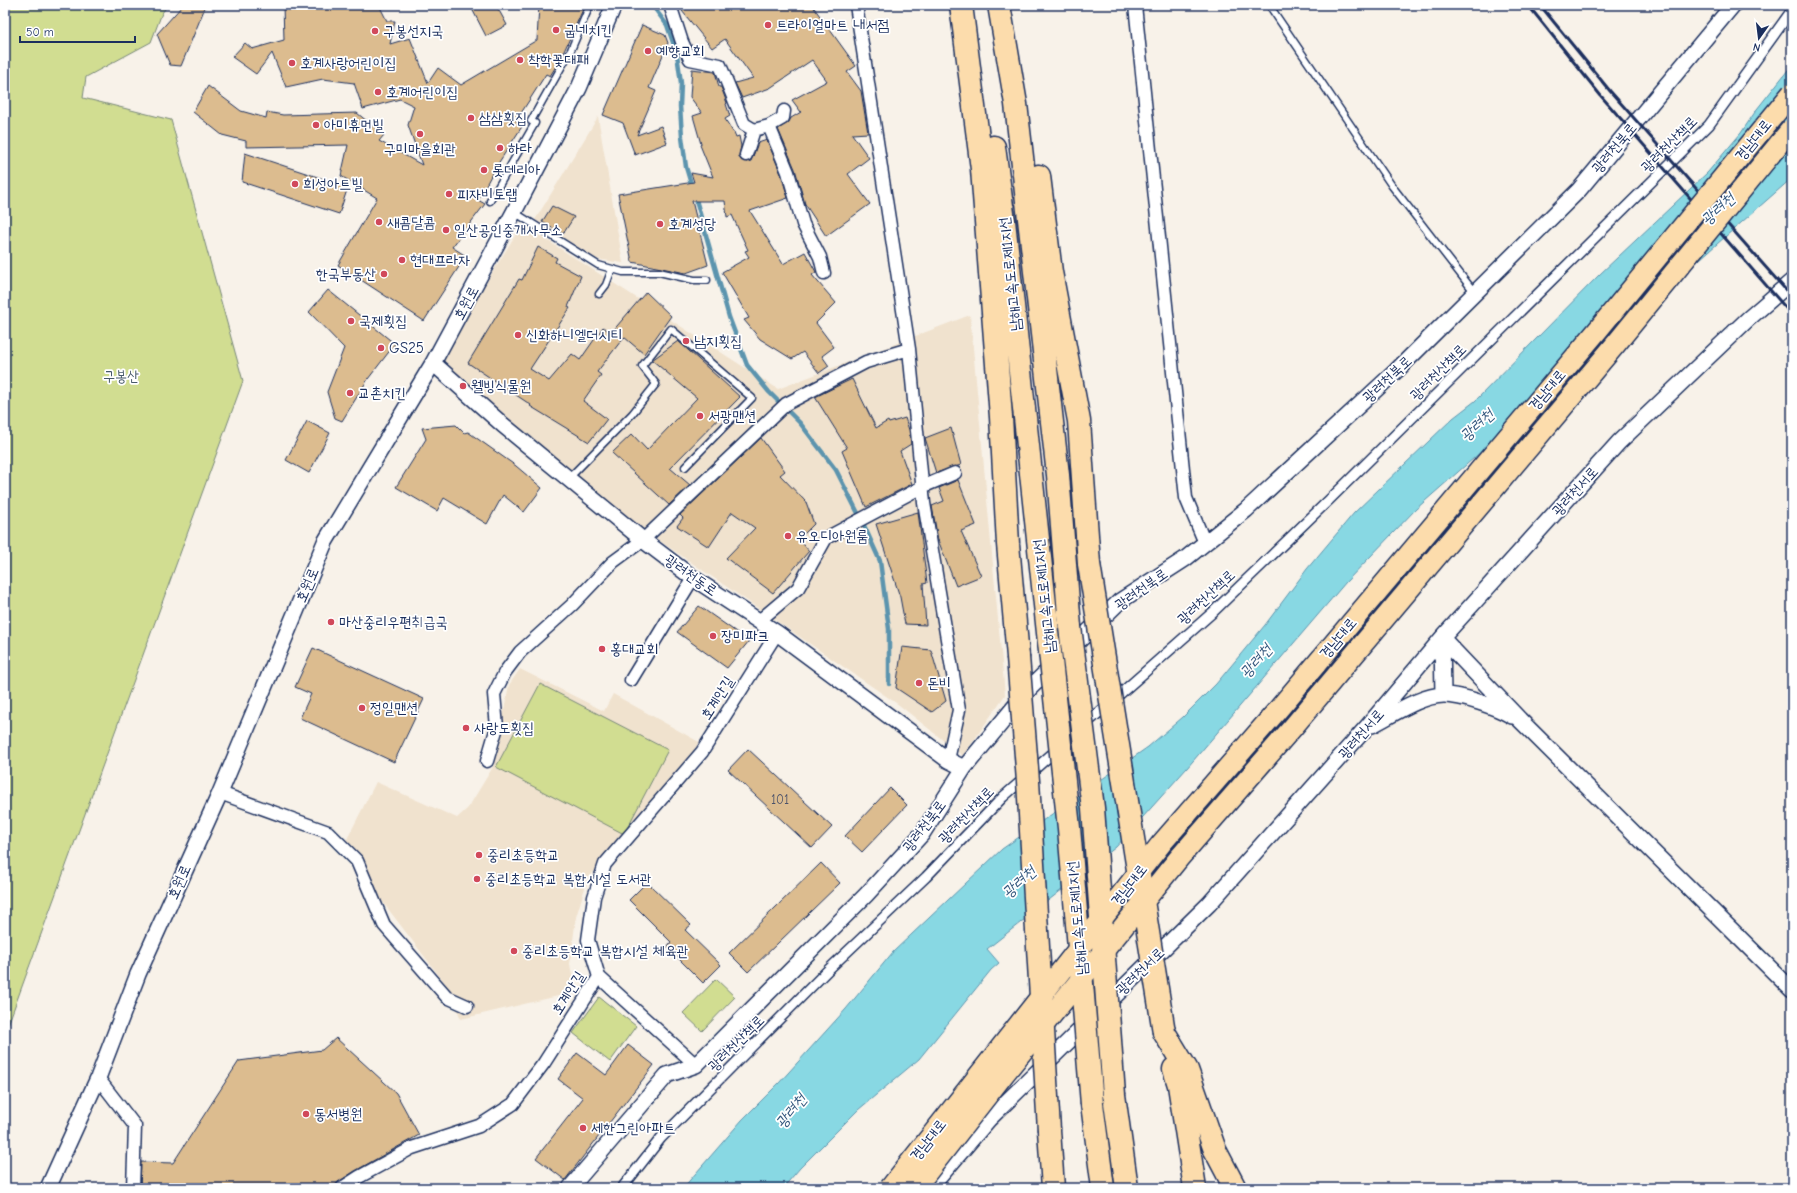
<svg xmlns="http://www.w3.org/2000/svg" width="1797" height="1193" font-family="'Comic Neue','Poor Story',sans-serif">
	<style>
		.built { fill: #f0e2ce }
		.green { fill: #d1dd91; stroke: #768678 }
		.water { fill: #88d8e3; stroke: #5c94ae }
		.lines { fill: none; stroke-linecap: round; stroke-linejoin: round }
		.stream { stroke: #5c94ae; stroke-width: 4.5 }
		.building { fill: #dcbc8f; stroke: #1b2f5e }
		.service-casing { stroke: #1b2f5e; stroke-width: 9 }
		.pedestrian-casing { stroke: #1b2f5e; stroke-width: 12 }
		.minor-casing { stroke: #1b2f5e; stroke-width: 15 }
		.tertiary-casing { stroke: #1b2f5e; stroke-width: 18 }
		.motorway-casing { stroke: #1b2f5e; stroke-width: 25 }
		.service { stroke: #fff; stroke-width: 6 }
		.pedestrian { stroke: #fff; stroke-width: 9 }
		.minor { stroke: #fff; stroke-width: 12 }
		.tertiary { stroke: #fff; stroke-width: 15 }
		.motorway { stroke: #fcdcac; stroke-width: 22 }
		.rail { stroke: #1b2f5e; stroke-width: 3 }
		.trunk-bridge-casing { stroke: #1b2f5e; stroke-width: 23; stroke-linecap: butt }
		.motorway-bridge-casing { stroke: #1b2f5e; stroke-width: 25; stroke-linecap: butt }
		.trunk-bridge { stroke: #fcdcac; stroke-width: 20 }
		.motorway-bridge { stroke: #fcdcac; stroke-width: 22 }
		.poi-dot { fill: #d1495b; stroke: #fff; stroke-width: 1.5 }
		.labels { text-anchor: middle; dominant-baseline: central; stroke-width: 3.5; stroke-linejoin: round; paint-order: stroke }
		.number-label { font-size: 13px; fill: #4b526a }
		.poi-label { font-size: 15px; fill: #1b2f5e; stroke: #fff; text-anchor: start }
		.street-label { font-size: 15px; fill: #1b2f5e; stroke: #fff }
		.park-label { font-size: 15px; fill: #485a6b; stroke: #fff }
		.water-label { font-size: 16px; font-style: italic; fill: #36597f; stroke: #fff }
	</style>
	<rect width="100%" height="100%" fill="#f8f2e9"/>
	<filter id="ink" filterUnits="userSpaceOnUse"><feTurbulence type="fractalNoise" baseFrequency=".025" numOctaves="2"/><feDisplacementMap in="SourceGraphic" scale="8" xChannelSelector="R" yChannelSelector="G"/><feConvolveMatrix kernelMatrix="1 2 1 2 8 2 1 2 1" color-interpolation-filters="sRGB"/></filter>
	<g filter="url(#ink)">
		<path class="built" d="M598 117 623 263 596 259 535 220Z
			M522 224 778 389 970 315 1005 695 963 756 899 705 638 526 439 360Z
			M520 669 604 711 613 694 699 742 680 774 588 878 576 917 570 964 575 992 461 1019 447 986 356 867 345 843 376 782 457 818 468 808 493 767 509 685Z"/>
		<path class="green" d="M5 5H168L162 13 151 42 86 77 83 98 171 120 243 381 5 1033Z
			M540 684 668 750 624 834 496 767Z
			M716 979 735 997 702 1031 683 1013Z
			M599 997 636 1026 610 1062 573 1033Z"/>
		<path class="water" d="M1792 65V178L1416 509 1346 582 1187 768 1116 847 987 949 999 963 991 970 919 1059 858 1110 800 1168 783 1188H683L742 1120 779 1083 846 1009 893 952 1002 849 1148 747 1183 717 1216 684 1265 625 1307 569 1354 513 1453 418 1475 401 1600 274 1708 172 1741 133 1757 109Z"/>
		<g class="lines">
			<path class="stream" d="M652 5 667 25 677 54 681 83 680 106 682 137 686 167 692 187
				M695 196 729 317 747 365 769 392 800 423 836 470 861 519 880 561 889 629V684"/>
		</g>
		<path class="building" d="M183 5H206L181 66 170 65 157 34Z
			M283 5H379L387 21H395L390 44 410 38 428 83 438 68 461 85 537 40 539 5H585L560 60 550 76 546 74 516 121 523 125 494 170 478 200 485 204 452 247 466 256 424 321 338 265 377 198 341 176 348 145 246 147V141L222 135 193 112 208 86 241 111 266 118 267 112 283 115 357 113 384 135 379 141 422 165 408 125 414 106 400 99 363 109 354 83 323 79 286 87 272 53 256 74 232 57 245 43 252 49 284 40Z
			M470 5H496L507 25 486 36Z
			M691 5H812L856 66 847 72 861 91 868 133 852 134 869 158 848 174 870 204 826 236 805 204 795 169 778 129 789 122 791 118 801 112 792 100 827 81 812 60 770 88 742 98 735 83 753 78 725 39 712 48 682 11Z
			M642 25 665 35 668 43 649 88 656 91 637 135 661 126 667 143 635 155 623 123 603 115Z
			M692 69 715 72 719 87H721L727 103 726 104 730 116 725 119 733 132H734L736 137 739 136 741 146 739 156 741 160 747 162 751 161 758 143 767 140 781 174 788 198 750 211 783 264 805 252 816 272 812 275 836 303 816 323 834 347 822 356 829 366 819 373 803 352 792 359 760 339 744 320 749 318 722 272 749 257 745 251 748 250 732 215 727 217 725 201H692L708 265 686 273 632 262 618 194 694 182 691 173 713 177 700 145 701 144 693 116 702 113 690 97Z
			M245 153 348 187 339 214 242 182Z
			M552 206 574 217 563 234 542 222Z
			M538 247 557 258 555 262 581 276 568 307 570 308 530 369 549 381 572 354 580 360 603 327 611 333 646 292 671 316 644 354 624 337 597 372 601 375 583 401 607 419 589 442 530 406 531 405 468 363 519 279 522 280Z
			M328 290 395 344 368 379 342 421 335 418 327 392 344 348 309 312Z
			M678 341 740 397 670 468 690 485 669 505 612 453 632 434 647 450 697 398 652 360Z
			M852 379 876 428 888 421 889 423 905 418 909 430 911 444 900 451 912 484 866 507 842 451 847 448 815 397Z
			M307 421 330 433 309 473 286 460Z
			M456 425 464 433 468 432 516 466 542 488 524 512 503 495 487 524 444 498 437 511 396 487 426 439 422 428Z
			M951 428 961 465 936 473 925 438Z
			M761 438 785 471 780 475 806 502 814 524 799 539 809 551 773 593 726 558 755 528 732 512 709 547 677 526 683 518 680 515Z
			M958 480 976 525 961 531 981 576 956 586 938 540 932 506 944 501 939 488Z
			M918 512 927 583 923 584 926 625 905 624 900 597 876 524Z
			M699 606 749 641 727 668 677 632Z
			M902 647 931 650 946 701 932 712 896 688Z
			M313 648 424 699 394 762 300 718 311 694 295 687Z
			M748 749 832 827 812 848 728 770Z
			M890 788 907 805 862 852 845 836Z
			M821 863 840 883 748 972 729 953Z
			M647 882 691 925 685 930 721 965 703 983 667 947 671 942 629 900Z
			M336 1038 396 1093 419 1135 355 1171 338 1182 335 1188H140L141 1162 173 1163 239 1061 322 1050Z
			M628 1045 654 1065 565 1180 536 1158 583 1098 558 1079 577 1053 606 1075Z"/>
		<g class="lines">
			<g class="service-casing">
				<path id="service" d="M1269 5 1392 186 1475 293
					M531 121 571 50 590 5
					M490 201 535 123
					M514 212 598 265 623 272H659L694 280H707
					M599 294 606 285 612 269
					M569 478 632 414 656 384 642 366 671 329 752 398 685 467"/>
			</g>
			<g class="pedestrian-casing">
				<path id="pedestrian" d="M622 1188 661 1138 829 969 926 877 1003 797 1212 613 1329 500 1709 125 1792 10"/>
			</g>
			<g class="minor-casing">
				<path id="minor" d="M670 5 682 42 690 59 720 65 744 124 754 130 769 126 788 172 803 224 820 257 824 273
					M856 5 909 349 924 503 959 710 948 760
					M1135 5 1186 498 1205 543
					M769 126 783 118 784 111
					M746 155 754 130
					M759 621 798 588 826 538 922 487 955 473
					M631 680 693 578
					M487 761 497 727 494 694 505 672 520 652 572 605 613 562 643 540 786 404 866 362 909 349
					M220 793 328 832 357 861 384 925 447 997 467 1006
					M599 977 696 1065
					M98 1078 135 1126 133 1188
					M342 1188 359 1177 412 1148 479 1126 513 1104 544 1063 599 977 588 940 594 897 605 864 702 752 777 633"/>
			</g>
			<g class="tertiary-casing">
				<path id="tertiary" d="M433 363 503 425 643 540 693 578 777 633 948 760 964 768
					M1442 638 1520 720 1792 990
					M1442 638 1443 695
					M1372 725C1392 715 1421 695 1444 695 1462 695 1497 707 1512 716
					M48 1188 98 1078 138 974 220 793 325 542 433 363 514 212 579 88 614 5
					M570 1188 667 1075 696 1065 866 895 922 834 964 768 1031 687 1120 601 1185 559 1246 510 1396 371 1579 190 1733 5
					M930 1188 989 1119 1209 904 1366 728 1442 638 1619 442 1748 319 1792 281"/>
			</g>
			<g class="motorway-casing">
				<path id="motorway" d="M961 5 982 169 1001 417 1008 544 1018 657
					M999 5 1016 104 1058 475 1070 627
					M994 147 1004 221 1049 642
					M1039 176 1051 272 1079 421 1089 564
					M1164 1032 1187 1070 1215 1150 1235 1188
					M1174 1069 1179 1085 1195 1188
					M1114 1095 1127 1188
					M1092 1104 1103 1188
					M1049 1130 1053 1188"/>
			</g>
			<use href="#service" class="service"/>
			<use href="#pedestrian" class="pedestrian"/>
			<use href="#minor" class="minor"/>
			<use href="#tertiary" class="tertiary"/>
			<use href="#motorway" class="motorway"/>
			<path class="rail" d="M1528 5 1601 96 1792 315
				M1540 5 1610 91 1792 297"/>
			<g class="trunk-bridge-casing">
				<path id="trunk-bridge" d="M890 1188 1161 844 1276 712 1597 331 1792 93
					M915 1188 1004 1074 1179 858 1293 727 1615 345 1792 128"/>
			</g>
			<g class="motorway-bridge-casing">
				<path id="motorway-bridge" d="M1089 564 1164 1032
					M1070 627 1093 808 1114 1095
					M1049 642 1069 828 1092 1104
					M1018 657 1028 781 1049 1130"/>
			</g>
			<use href="#trunk-bridge" class="trunk-bridge"/>
			<use href="#motorway-bridge" class="motorway-bridge"/>
		</g>
	</g>
	<g class="poi-dot">
		<circle cx="768" cy="25" r="4"/>
		<circle cx="556" cy="30" r="4"/>
		<circle cx="375" cy="31" r="4"/>
		<circle cx="648" cy="51" r="4"/>
		<circle cx="520" cy="60" r="4"/>
		<circle cx="292" cy="63" r="4"/>
		<circle cx="378" cy="92" r="4"/>
		<circle cx="471" cy="118" r="4"/>
		<circle cx="316" cy="125" r="4"/>
		<circle cx="420" cy="134" r="4"/>
		<circle cx="500" cy="148" r="4"/>
		<circle cx="484" cy="170" r="4"/>
		<circle cx="295" cy="184" r="4"/>
		<circle cx="449" cy="194" r="4"/>
		<circle cx="379" cy="222" r="4"/>
		<circle cx="660" cy="224" r="4"/>
		<circle cx="446" cy="230" r="4"/>
		<circle cx="402" cy="260" r="4"/>
		<circle cx="384" cy="274" r="4"/>
		<circle cx="351" cy="321" r="4"/>
		<circle cx="518" cy="335" r="4"/>
		<circle cx="686" cy="341" r="4"/>
		<circle cx="381" cy="348" r="4"/>
		<circle cx="463" cy="386" r="4"/>
		<circle cx="350" cy="393" r="4"/>
		<circle cx="700" cy="416" r="4"/>
		<circle cx="788" cy="536" r="4"/>
		<circle cx="331" cy="622" r="4"/>
		<circle cx="713" cy="636" r="4"/>
		<circle cx="602" cy="649" r="4"/>
		<circle cx="919" cy="683" r="4"/>
		<circle cx="362" cy="708" r="4"/>
		<circle cx="466" cy="728" r="4"/>
		<circle cx="479" cy="855" r="4"/>
		<circle cx="477" cy="879" r="4"/>
		<circle cx="514" cy="951" r="4"/>
		<circle cx="306" cy="1114" r="4"/>
		<circle cx="583" cy="1128" r="4"/>
	</g>
	<g class="labels">
		<g class="number-label">
			<text x="780" y="799">101</text>
		</g>
		<g class="poi-label">
			<text x="776" y="25">트라이얼마트 내서점</text>
			<text x="564" y="30">굽네치킨</text>
			<text x="383" y="31">구봉선지국</text>
			<text x="656" y="51">예향교회</text>
			<text x="528" y="60">착학꽃대패</text>
			<text x="300" y="63">호계사랑어린이집</text>
			<text x="386" y="92">호계어린이집</text>
			<text x="479" y="118">삼삼횟집</text>
			<text x="324" y="125">아미휴먼빌</text>
			<text x="508" y="148">하라</text>
			<text x="420" y="149" text-anchor="middle">구미마을회관</text>
			<text x="492" y="170">롯데리아</text>
			<text x="303" y="184">희성아트빌</text>
			<text x="457" y="194">피자비토랩</text>
			<text x="387" y="222">새콤달콤</text>
			<text x="668" y="224">호계성당</text>
			<text x="454" y="230">일산공인중개사무소</text>
			<text x="410" y="260">현대프라자</text>
			<text x="376" y="274" text-anchor="end">한국부동산</text>
			<text x="359" y="321">국제횟집</text>
			<text x="526" y="335">신화하니엘더시티</text>
			<text x="694" y="341">남지횟집</text>
			<text x="389" y="348">GS25</text>
			<text x="471" y="386">웰빙식물원</text>
			<text x="358" y="393">교촌치킨</text>
			<text x="708" y="416">서광맨션</text>
			<text x="796" y="536">유오디아원룸</text>
			<text x="339" y="622">마산중리우편취급국</text>
			<text x="721" y="636">장미파크</text>
			<text x="610" y="649">홍대교회</text>
			<text x="927" y="683">돈비</text>
			<text x="370" y="708">정일맨션</text>
			<text x="474" y="728">사랑도횟집</text>
			<text x="487" y="855">중리초등학교</text>
			<text x="485" y="879">중리초등학교 복합시설 도서관</text>
			<text x="522" y="951">중리초등학교 복합시설 체육관</text>
			<text x="314" y="1114">동서병원</text>
			<text x="591" y="1128">세한그린아파트</text>
		</g>
		<g class="street-label">
			<text transform="translate(1753 140) rotate(-51)">경남대로</text>
			<text transform="translate(1669 144) rotate(-45)">광려천산책로</text>
			<text transform="translate(1614 148) rotate(-50)">광려천북로</text>
			<text transform="translate(1010 274) rotate(-96)">남해고속도로제1지선</text>
			<text transform="translate(466 303) rotate(-62)">호원로</text>
			<text transform="translate(1438 372) rotate(-45)">광려천산책로</text>
			<text transform="translate(1387 379) rotate(-43)">광려천북로</text>
			<text transform="translate(1547 390) rotate(-50)">경남대로</text>
			<text transform="translate(1575 491) rotate(-48)">광려천서로</text>
			<text transform="translate(691 575) rotate(35)">광려천동로</text>
			<text transform="translate(307 585) rotate(-67)">호원로</text>
			<text transform="translate(1141 589) rotate(-35)">광려천북로</text>
			<text transform="translate(1044 596) rotate(-96)">남해고속도로제1지선</text>
			<text transform="translate(1206 597) rotate(-43)">광려천산책로</text>
			<text transform="translate(1338 638) rotate(-50)">경남대로</text>
			<text transform="translate(717 698) rotate(-58)">호계안길</text>
			<text transform="translate(1361 734) rotate(-49)">광려천서로</text>
			<text transform="translate(966 815) rotate(-46)">광려천산책로</text>
			<text transform="translate(924 826) rotate(-53)">광려천북로</text>
			<text transform="translate(179 882) rotate(-66)">호원로</text>
			<text transform="translate(1129 885) rotate(-52)">경남대로</text>
			<text transform="translate(1077 918) rotate(-95)">남해고속도로제1지선</text>
			<text transform="translate(1140 971) rotate(-44)">광려천서로</text>
			<text transform="translate(568 993) rotate(-58)">호계안길</text>
			<text transform="translate(736 1043) rotate(-45)">광려천산책로</text>
			<text transform="translate(928 1140) rotate(-52)">경남대로</text>
		</g>
		<g class="park-label">
			<text x="121" y="376">구봉산</text>
		</g>
		<g class="water-label">
			<text transform="translate(1718 209) rotate(-42)">광려천</text>
			<text transform="translate(1477 425) rotate(-42)">광려천</text>
			<text transform="translate(1256 661) rotate(-48)">광려천</text>
			<text transform="translate(1019 882) rotate(-42)">광려천</text>
			<text transform="translate(791 1111) rotate(-51)">광려천</text>
		</g>
	</g>
	<rect width="1797" height="1193" fill="none" stroke="#fff" stroke-width="20"/>
	<rect x="10" y="10" width="1777" height="1173" fill="none" stroke="#1b2f5e" stroke-width="1.5" filter="url(#ink)"/>
	<g transform="translate(1759 38) rotate(194)" stroke="#ffffff" stroke-width="3" paint-order="stroke">
	<path d="M0-3L7 15L0 10L-7 15Z" fill="#1b2f5e"/>
	<text y="-6" font-size="11" font-weight="bold" text-anchor="middle" fill="#1b2f5e">N</text>
	</g>
	<path d="M20 36v6h115v-6" fill="none" stroke="#1b2f5e" stroke-width="2"/>
	<text x="26" y="36" font-size="12" fill="#1b2f5e" stroke="#ffffff" stroke-width="3" paint-order="stroke">50 m</text>
</svg>
